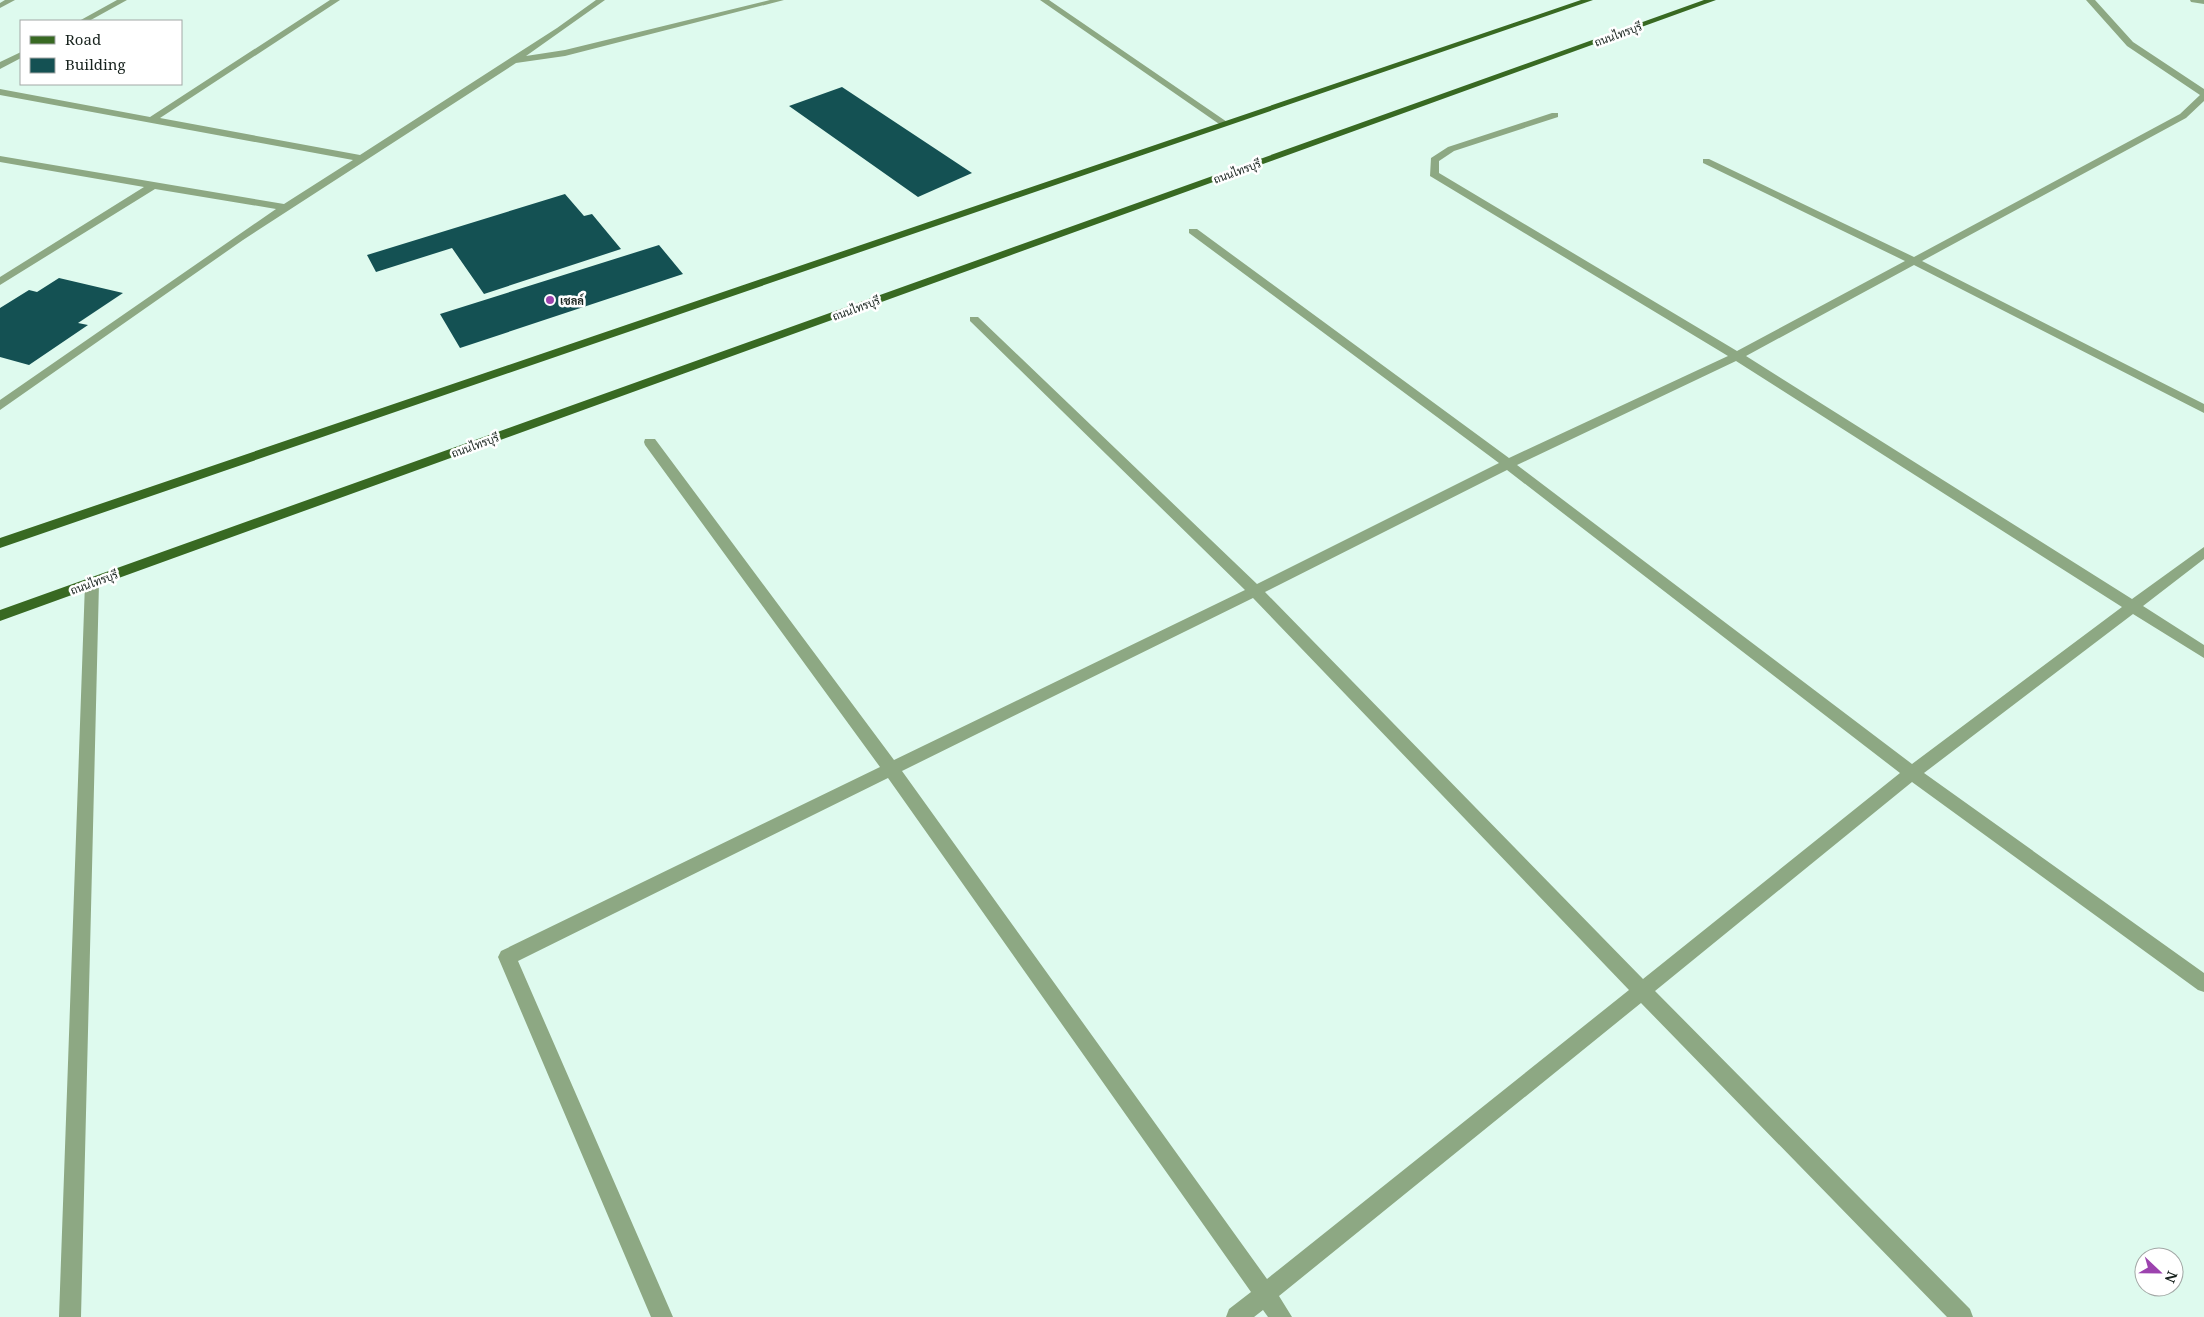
<svg xmlns="http://www.w3.org/2000/svg" width="2204" height="1317" font-family="'Noto Serif',Sarabun,serif">
	<style>
		.building { fill: #145153 }
		.lines { fill: none; stroke-linecap: round; stroke-linejoin: round }
		.street { fill: #8da883; fill-rule: evenodd }
		.primary { fill: #386922; fill-rule: evenodd }
		.poi-dot { fill: #9c43ae; stroke: #fff; stroke-width: 2 }
		.labels { text-anchor: middle; dominant-baseline: central; stroke-width: 5; stroke-linejoin: round; paint-order: stroke }
		.far-street-label { font-size: 11px; fill: #17221d; stroke: #fff }
		.far-poi-label { font-size: 11px; font-weight: bold; fill: #17221d; stroke: #fff; text-anchor: start }
	</style>
	<rect width="100%" height="100%" fill="#defaee"/>
	<path class="building" d="M842 87 972 173 918 197 789 106Z
		M565 194 584 216 592 214 621 249 484 294 452 248 376 272 367 255Z
		M659 245 683 274 460 348 440 314Z
		M59 278 123 293 78 323 88 325 29 365 0 357V308L29 290 37 292Z"/>
	<g class="lines">
		<path class="street" d="M5 0H15L0 8V3Z
			M117 0H127L89 21H79Z
			M330 0H340L160 118 360 155 557 28 596 0H605L526 56 565 50 770 0H784L565 56 516 63 243 240 0 410V400L276 209 155 189 0 285V277L144 187 0 162V156L284 204 353 160 0 95V89L150 117Z
			M1040 0H1049L1230 124 1222 126Z
			M2086 0H2095L2133 42 2204 89V101L2186 118 1922 261 2204 404V413L1914 265 1746 356 2132 599 2204 547V559L2143 606 2204 645V658L2133 614 1924 773 2204 973V992L2198 990 1912 782 1655 991 1970 1309 1973 1317H1947L1641 1003 1279 1296 1292 1317H1268L1263 1310 1254 1317H1226L1229 1309 1251 1292 888 778 518 961 673 1317H651L498 957 501 951 880 767 645 445 644 442 645 439H655L894 760 1245 590 970 321V317H978L1257 584 1499 463 1189 233V229H1197L1509 458 1728 356 1430 176 1431 158 1448 147 1552 113H1558V117L1454 151 1439 161V173L1737 351 1905 261 1703 163V159H1709L1914 257 2180 114 2200 95 2127 46ZM1736 361 2122 607 1912 764 1517 465ZM1507 470 1900 773 1643 979 1265 592ZM1253 598 1629 990 1267 1279 902 771Z
			M2190 0H2204V4L2191 2Z
			M21 52V58L0 69V62Z
			M92 578 99 583 81 1317H59L85 583Z"/>
		<path class="primary" d="M1581 0H1593L0 548V538Z
			M1704 0H1716L0 621V610Z"/>
	</g>
	<circle class="poi-dot" cx="550" cy="300" r="5"/>
	<g class="labels">
		<g class="far-street-label">
			<text transform="translate(1618 34) rotate(-20)">ถนนไทรบุรี</text>
			<text transform="translate(1237 171) rotate(-20)">ถนนไทรบุรี</text>
			<text transform="translate(856 308) rotate(-20)">ถนนไทรบุรี</text>
			<text transform="translate(475 445) rotate(-20)">ถนนไทรบุรี</text>
			<text transform="translate(94 582) rotate(-20)">ถนนไทรบุรี</text>
		</g>
		<g class="far-poi-label">
			<text x="560" y="300">เชลล์</text>
		</g>
	</g>
	<rect x="20" y="20" width="162" height="65" fill="#ffffff" stroke="#a2a7a5"/>
	<rect x="30" y="36" width="25" height="8" fill="#386922" stroke="#a2a7a5"/>
	<text x="65" y="45" font-size="15" fill="#17221d">Road</text>
	<rect x="30" y="58" width="25" height="15" fill="#145153" stroke="#a2a7a5"/>
	<text x="65" y="70" font-size="15" fill="#17221d">Building</text>
	<g transform="translate(2159 1272) rotate(112)"><circle r="24" fill="#ffffff" stroke="#a2a7a5"/>
	<path d="M0-4L9 19L0 12L-9 19Z" fill="#9c43ae"/>
	<text y="-8" font-size="14" font-weight="bold" text-anchor="middle" fill="#17221d">N</text>
	</g>
</svg>
